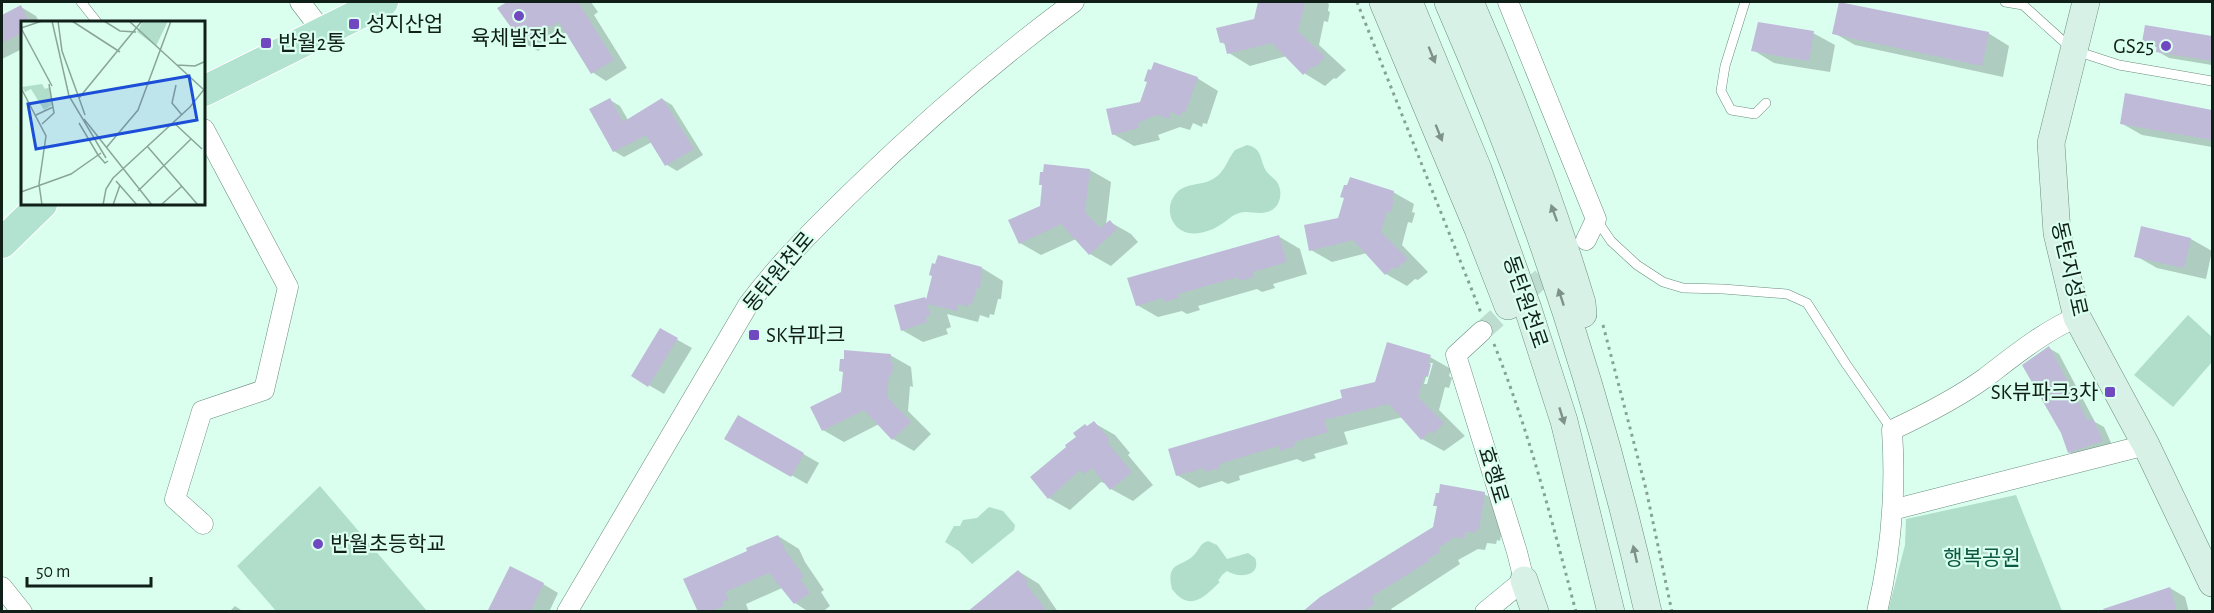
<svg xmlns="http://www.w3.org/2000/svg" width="2214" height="613" font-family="'Alegreya Sans','Noto Sans KR',sans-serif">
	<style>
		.green { fill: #b0decb }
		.shadow { fill: #0003; fill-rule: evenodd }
		.building { fill: #c0bad9 }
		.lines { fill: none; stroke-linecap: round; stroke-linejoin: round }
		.street-tunnel { stroke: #bcddcf; stroke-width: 20; stroke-dasharray: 20 10; stroke-linecap: butt }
		.lane-casing { stroke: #6b8c7e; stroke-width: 10 }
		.street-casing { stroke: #6b8c7e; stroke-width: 21 }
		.secondary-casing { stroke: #6b8c7e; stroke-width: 28 }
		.primary-casing { stroke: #fff; stroke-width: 32 }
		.path { stroke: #86a296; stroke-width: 3; stroke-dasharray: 3 4.5; stroke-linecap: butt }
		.lane { stroke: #fff; stroke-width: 9 }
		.street { stroke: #fff; stroke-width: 20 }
		.secondary { stroke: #d8f1e7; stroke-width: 27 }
		.primary { stroke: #b1e3d0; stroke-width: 30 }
		.oneway { fill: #7e928a }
		.poi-dot { fill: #7049c1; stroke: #daffef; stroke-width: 2 }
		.labels { text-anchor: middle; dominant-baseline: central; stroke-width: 4.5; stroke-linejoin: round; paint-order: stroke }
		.poi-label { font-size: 21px; fill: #111f19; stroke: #daffef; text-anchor: start }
		.street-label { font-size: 21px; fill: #111f19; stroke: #daffef }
		.park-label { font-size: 21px; fill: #0b5942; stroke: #daffef }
		.inset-road { fill: none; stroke: #8aa599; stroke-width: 1.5 }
		.view { fill: #1d4ed8; fill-opacity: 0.15; stroke: #1d4ed8; stroke-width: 3 }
		.inset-edge { fill: none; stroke: #111f19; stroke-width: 3 }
	</style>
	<rect width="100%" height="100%" fill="#daffef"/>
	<path class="green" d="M1247 145C1264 149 1259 161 1267 172 1270 176 1274 178 1277 182 1284 193 1280 209 1267 212 1258 215 1248 210 1239 213 1232 215 1227 221 1220 225 1205 235 1181 239 1172 220 1169 213 1169 204 1173 198 1182 181 1200 187 1213 179 1225 172 1227 160 1235 150Z
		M2188 315 2212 337V362L2173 407 2134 375Z
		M320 486 427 611H276L237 566Z
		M2016 495 2062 611H1888L1905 545 1906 519Z
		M989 507 1003 511 1015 525 1014 530 972 564 959 551 945 542 954 526H960L963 520 977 518Z
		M1208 541 1217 545 1227 559 1248 553 1255 558C1262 576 1239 579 1227 571L1222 575 1218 581 1220 582C1204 597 1190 613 1172 589 1165 561 1183 567 1194 555 1200 549 1199 544 1208 541Z"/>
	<path class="shadow" d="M509 2H591L598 12 594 15 627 68 606 81 592 72 568 33H564L538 51 524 43 499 8Z
		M1260 2H1326L1329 4 1328 11 1330 12 1328 22 1324 21 1319 45 1346 70 1336 79 1334 78 1325 86 1304 73 1287 56 1250 66 1229 53 1226 45 1221 42 1255 20Z
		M21 7 36 16 39 22H22V49L2 59V17Z
		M2147 27 2212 37V65L2169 58 2157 51 2158 48 2144 41Z
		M1813 33 1835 45 1830 72 1774 63 1753 50Z
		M1834 33H1988L2009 46 2003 77 1855 45Z
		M1197 78 1218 91 1207 124 1203 123 1202 127 1193 123 1190 130 1180 127 1158 135 1160 140 1134 146 1113 134 1142 104Z
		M2127 95 2212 112V147L2142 135 2121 123Z
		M662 99 672 105 703 155 677 171 667 165 652 142 624 157 614 151 610 100 620 106 628 120Z
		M1090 170 1111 182 1106 225 1110 222 1131 234 1138 242 1111 266 1090 254 1076 239 1041 255 1020 243 1041 207Z
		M1393 192 1414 204 1412 212 1415 213 1412 223 1408 222 1402 245 1428 272 1418 280 1415 279 1407 286 1386 274 1367 253 1332 262 1311 250 1339 219Z
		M1278 236 1300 249 1307 274 1273 284 1275 288 1262 292 1257 289 1198 306 1200 310 1187 314 1182 311 1158 317 1137 305Z
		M2191 239 2212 251 2206 279 2157 268 2136 256Z
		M982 268 1003 281 1001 299H998L994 315 990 314 989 318 980 315 978 322 947 314 951 327 946 329 948 334 923 342 902 330 925 298 928 300Z
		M660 330 692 348 664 394 633 376Z
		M2049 348 2059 354 2095 422 2104 427 2113 447 2080 458 2069 452Z
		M890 355 911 367 913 387 910 386 908 411 931 434 914 451 893 439 879 424 844 442 823 430 843 393Z
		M1430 357 1451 369 1449 376 1452 378 1449 388 1445 387 1439 410 1465 436 1444 451 1422 439 1403 417 1344 432 1348 444 1314 454 1316 458 1303 462 1297 459 1239 476 1240 480 1228 484 1222 481 1199 488 1177 475 1344 399ZM1430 363H1433L1427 384H1424Z
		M739 417 819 463 807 484 726 438Z
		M1094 423 1115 435 1130 453 1128 455 1153 485 1133 501 1111 489 1107 484 1101 482 1070 510 1049 498 1068 447Z
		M1484 494 1506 506 1500 541 1497 540 1496 544 1487 543 1485 550 1478 549 1458 560 1460 564 1391 609 1393 612H1304L1435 528 1438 507 1435 505Z
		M778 536 799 549 805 562 824 590 821 592 830 606 822 612H809L795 603 782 588 746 604 749 612H700L749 552Z
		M1018 571 1039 584 1058 612H972Z
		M543 584 558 593 549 612H489Z
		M2170 588 2185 597 2189 612H2120Z
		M235 606 244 612H229Z"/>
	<path class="building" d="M507 2H578L614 60 591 74 559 22 551 27 550 26 523 44 497 8Z
		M1258 2H1305L1298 31 1325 57 1314 68 1312 66 1303 75 1272 43 1227 54 1224 42 1220 43 1216 28 1254 19Z
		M1839 2 1989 32 1982 66 1832 34Z
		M21 5 29 22H22V33L2 43V15Z
		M1758 22 1814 31 1809 61 1751 51Z
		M2145 25 2212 36V61L2156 52 2157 44 2142 42Z
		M1154 62 1198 77 1185 113 1182 112 1181 116 1171 112 1169 119 1157 115 1138 123 1139 128 1112 135 1106 109 1140 102 1147 82 1144 81 1148 69 1151 70Z
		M2125 93 2212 110V140L2120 124Z
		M610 98 623 122 662 98 694 149 665 166 646 135 613 152 589 109Z
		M1044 164 1090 169 1085 212 1100 228 1110 220 1117 229 1089 255 1061 224 1019 244 1008 220 1040 206 1042 185H1039L1040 172H1043Z
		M1350 177 1394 191 1392 199H1394L1391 212 1387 211 1381 232 1408 259 1396 269 1394 267 1385 275 1353 240 1309 251 1304 225 1338 218 1344 198 1340 197 1344 185H1347Z
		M2141 226 2191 238 2184 268 2134 257Z
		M1279 235 1287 262 1253 272 1254 277 1239 281 1238 277 1178 294 1179 298 1164 302 1163 298 1136 306 1127 278Z
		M938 255 982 267 980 288H977L972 304 969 303 968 307 958 304 957 311 927 304 931 315 926 317 927 322 901 331 894 305 925 297 926 300 932 276 929 275 932 263 935 264Z
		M660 328 678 338 648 387 631 376Z
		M1387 342 1431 355 1428 363 1431 364 1428 377 1424 376 1418 397 1444 423 1433 434 1431 431 1421 440 1389 404 1324 420 1328 432 1294 442 1295 446 1280 451 1279 446 1219 464 1220 468 1205 472 1204 468 1176 476 1168 449 1342 398 1340 390 1375 382Z
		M2049 346 2088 421 2093 419 2103 441 2068 453 2061 433 2022 365Z
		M844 350 891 354 890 362 893 363 892 375H889L887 397 911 422 892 440 864 410 822 431 810 407 841 392 843 372 839 371 840 359H844Z
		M738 415 804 453 791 477 724 439Z
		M1094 421 1110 440 1107 442 1132 472 1110 490 1092 468 1084 474 1080 470 1048 499 1030 477 1066 447 1065 445 1076 437 1073 433 1085 424 1087 426Z
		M1440 484 1485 492 1479 530 1476 529 1475 533 1465 532 1464 539 1455 537 1438 548 1440 552 1428 559 1429 561 1371 597 1375 604 1362 612H1302L1320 597 1433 527 1437 506H1433L1436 493H1439Z
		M778 535 784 548 804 577 800 579 810 593 794 604 769 573 725 592 729 600 722 602 724 606 710 612H698L683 579 747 551 746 548Z
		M510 566 544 583 530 612H487Z
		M1018 570 1028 582 1026 583 1031 591 1048 612H967Z
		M2170 587 2177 612H2104L2103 609Z"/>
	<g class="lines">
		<path class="street-tunnel" d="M1482 331 1561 261"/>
		<g class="lane-casing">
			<path id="lane" d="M81 2 97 22
				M1745 2 1725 66 1721 91 1731 110 1755 114 1766 103
				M2005 2 2023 5 2073 50 2119 65 2212 81
				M1596 219 1611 241 1637 265 1663 282 1683 288 1723 289 1787 294 1807 303 1846 364 1892 430"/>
		</g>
		<g class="street-casing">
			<path id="street" d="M300 2 323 32
				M1508 2 1596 219 1586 240
				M1482 331 1456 355 1517 552 1524 580 1485 612
				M1892 510 2146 445
				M203 524 175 499 202 411 264 390 288 287 204 129
				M2 587 22 612
				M567 612 748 305C780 262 818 225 856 188 925 121 997 59 1074 2
				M1877 612C1891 553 1896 490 1892 430 1924 415 1956 399 1985 378 2015 355 2043 332 2077 317"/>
		</g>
		<g class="secondary-casing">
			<path id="secondary" d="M1383 2 1478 229 1508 306
				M1409 2 1478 169 1528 309 1564 421 1611 612
				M1448 2C1534 198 1601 402 1648 612
				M1470 2C1513 100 1551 200 1582 303L1583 314
				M2086 2 2051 143 2057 233 2077 317 2146 445 2212 583
				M1524 580 1535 612"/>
		</g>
		<g class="primary-casing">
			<path id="primary" d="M204 91 383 2
				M2 243 42 204"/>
		</g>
		<path class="path" d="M1357 2 1481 313
			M1603 325 1646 489 1672 612
			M1494 344C1529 431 1552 521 1576 612"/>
		<use href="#lane" class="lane"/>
		<use href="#street" class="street"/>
		<use href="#secondary" class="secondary"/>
		<use href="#primary" class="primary"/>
	</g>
	<defs><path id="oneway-solid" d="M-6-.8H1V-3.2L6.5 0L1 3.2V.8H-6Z" transform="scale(1.5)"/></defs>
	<g class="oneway">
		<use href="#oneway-solid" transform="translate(1432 55) rotate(68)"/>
		<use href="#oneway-solid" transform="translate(1439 133) rotate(68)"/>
		<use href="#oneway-solid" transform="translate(1554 213) rotate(-110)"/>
		<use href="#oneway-solid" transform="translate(1561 297) rotate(-108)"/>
		<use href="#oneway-solid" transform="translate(1562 416) rotate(73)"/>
		<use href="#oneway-solid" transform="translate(1635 554) rotate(-103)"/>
	</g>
	<g class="poi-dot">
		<circle cx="519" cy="16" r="6"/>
		<rect x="348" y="18" width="12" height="12" rx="3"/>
		<rect x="260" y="37" width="12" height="12" rx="3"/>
		<circle cx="2166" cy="46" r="6"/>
		<rect x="748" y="329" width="12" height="12" rx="3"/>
		<rect x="2104" y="386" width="12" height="12" rx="3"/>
		<circle cx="318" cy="544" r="6"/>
	</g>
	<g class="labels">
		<g class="poi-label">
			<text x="366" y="24">성지산업</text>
			<text x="519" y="38" text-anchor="middle">육체발전소</text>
			<text x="278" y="43">반월2통</text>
			<text x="2154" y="46" text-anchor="end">GS25</text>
			<text x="766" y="335">SK뷰파크</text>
			<text x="2098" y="392" text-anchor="end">SK뷰파크3차</text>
			<text x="330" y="544">반월초등학교</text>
		</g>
		<g class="street-label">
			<text transform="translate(2069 269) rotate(77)">동탄지성로</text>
			<text transform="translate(779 272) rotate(-50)">동탄원천로</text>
			<text transform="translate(1525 302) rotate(71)">동탄원천로</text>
			<text transform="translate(1493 475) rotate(73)">효행로</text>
		</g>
		<g class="park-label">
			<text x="1982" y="558">행복공원</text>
		</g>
	</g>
	<g transform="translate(21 21)">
		<rect width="184" height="184" fill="#daffef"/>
		<path d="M122 0H147L135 25 116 11ZM21 63 24 68 29 66 31 84 23 89 10 68 4 71 1 66Z" fill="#b0decb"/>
		<path class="inset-road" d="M31 0 48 75 85 137M37 0 41 30 58 77M51 0 99 31M83 0 99 10 115 11M108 0 182 68M0 7 31 65M0 7 21 0M156 44 174 45 185 40M155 64 151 82 161 94M0 67 25 115 18 163 21 184M15 94 32 86M64 94 58 77 121 0M63 98 131 184M152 101 181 128M58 102 77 134 84 142 87 140M21 103 33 92 28 63M126 125 177 184M85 127 117 89 150 0M95 160 116 184M117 170 170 118M0 171 50 153 80 132M82 184 85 168 92 157 169 86 185 66M92 184 99 164M140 184 161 165"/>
		<path class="view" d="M168 55 176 99 15 128 7 83Z"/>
		<rect width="184" height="184" class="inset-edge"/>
	</g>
	<rect width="2214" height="613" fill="none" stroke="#111f19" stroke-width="6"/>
	<path d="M27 577v9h124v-9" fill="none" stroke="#111f19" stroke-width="3"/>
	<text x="36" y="577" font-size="18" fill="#111f19" stroke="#daffef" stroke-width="4.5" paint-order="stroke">50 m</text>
</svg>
